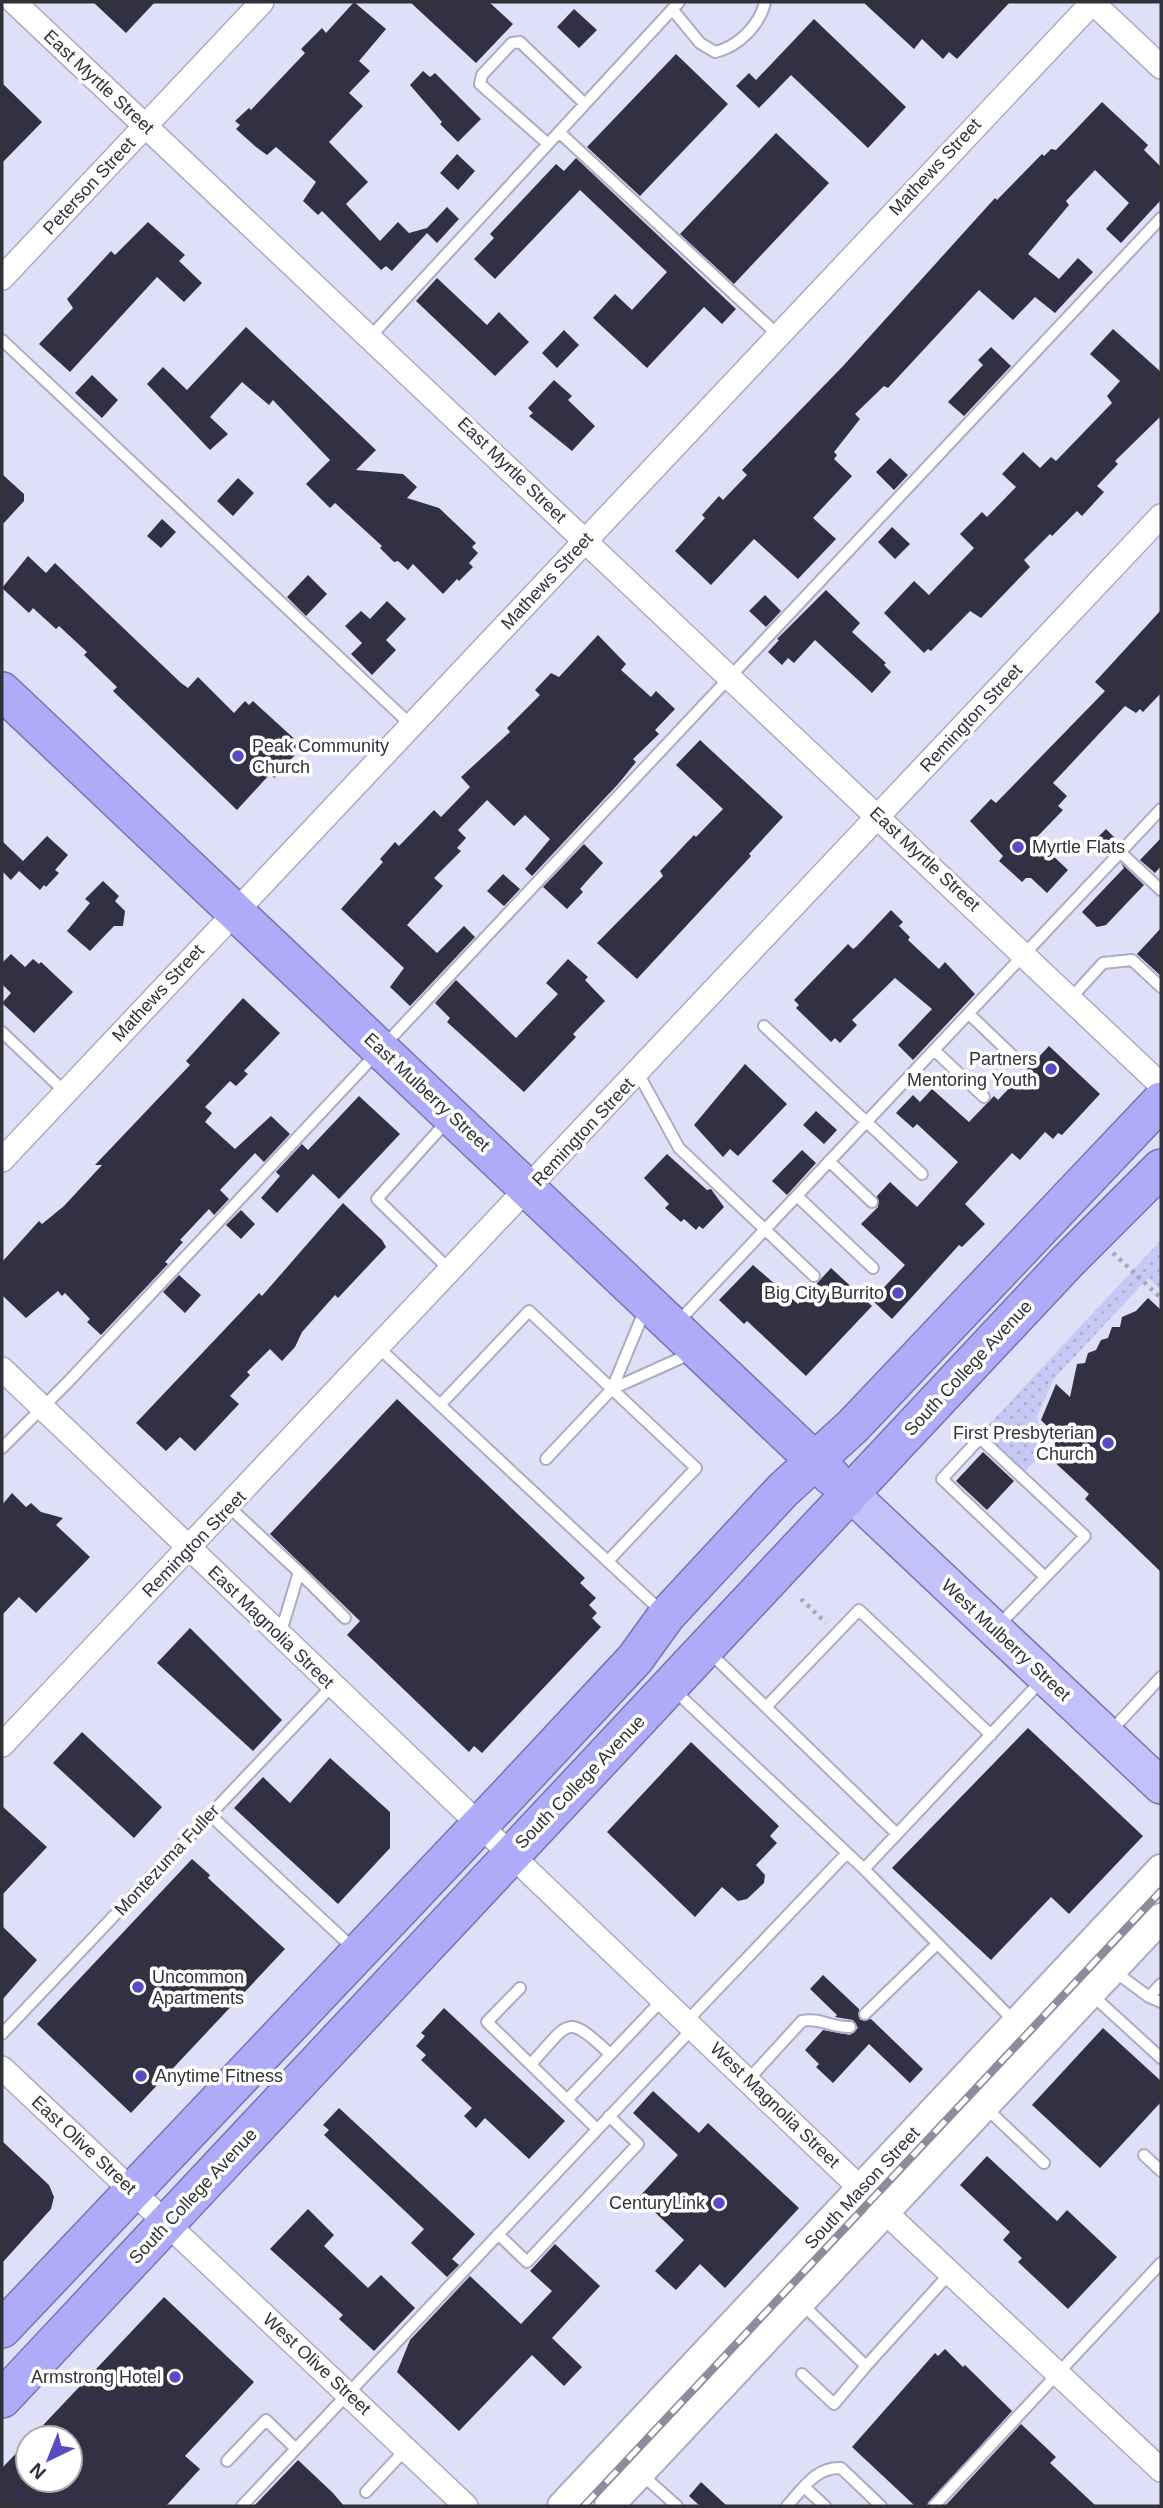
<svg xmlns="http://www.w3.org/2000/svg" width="1163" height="2508" font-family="Arial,sans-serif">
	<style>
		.grass { fill: url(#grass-dots) }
		.building { fill: #313143 }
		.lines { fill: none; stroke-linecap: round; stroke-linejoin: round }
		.service-casing { stroke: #abacc2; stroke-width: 14 }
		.minor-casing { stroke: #abacc2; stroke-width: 26 }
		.tertiary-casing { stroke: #abacc2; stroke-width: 32 }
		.primary-casing { stroke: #7574b5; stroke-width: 38 }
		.trunk-casing { stroke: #7574b5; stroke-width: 40 }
		.path { stroke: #a6a6b9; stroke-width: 4.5; stroke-dasharray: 3.5 5; stroke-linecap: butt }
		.service { stroke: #fff; stroke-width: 10 }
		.minor { stroke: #fff; stroke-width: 23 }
		.tertiary { stroke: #fff; stroke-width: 28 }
		.primary { stroke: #c2c1fa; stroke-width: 35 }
		.trunk { stroke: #aeacf8; stroke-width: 37 }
		.rail-casing { stroke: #8b8c9c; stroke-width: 8 }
		.rail { stroke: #fff; stroke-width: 5; stroke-dasharray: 16; stroke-linecap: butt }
		.poi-dot { fill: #594bc3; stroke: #fff; stroke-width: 2.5 }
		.labels { text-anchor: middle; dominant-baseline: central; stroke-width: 7; stroke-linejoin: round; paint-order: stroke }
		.street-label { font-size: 18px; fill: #31313a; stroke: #fff }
		.poi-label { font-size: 18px; fill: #31313a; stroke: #fff; text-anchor: end }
	</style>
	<defs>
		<pattern id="grass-dots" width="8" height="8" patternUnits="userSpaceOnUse" patternTransform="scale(1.75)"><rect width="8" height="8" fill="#c7c9f5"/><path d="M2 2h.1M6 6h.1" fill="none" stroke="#abadd3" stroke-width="1.8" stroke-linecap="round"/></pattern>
	</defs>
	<rect width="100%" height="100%" fill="#dfe0f7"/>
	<path class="grass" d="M1161 1240V1290L1148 1278 1053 1380 1037 1417 1044 1451 1025 1472 983 1431Z"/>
	<path class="building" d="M93 2H155L126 33Z
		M354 2 386 29 359 61 370 71 349 93 363 106 329 142 368 182 346 204 380 241 398 222 409 233 427 228 447 207 459 219 437 243 427 233 392 271 386 266 381 270 322 211 318 215 303 201 316 182 276 147 267 155 256 147 236 129 240 125 235 121 249 108 251 110 305 53 301 49 322 28 326 33Z
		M410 2H489L513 24 476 63Z
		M863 2H1010L957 59 949 52 943 59 922 39 914 49Z
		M574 9 597 30 579 48 557 27Z
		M814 19 906 107 868 148 791 75 759 108 736 86 749 73 756 80Z
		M676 54 728 104 640 196 587 147Z
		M423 71 430 77 435 73 481 119 458 142 440 124 442 122 410 85Z
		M2 83 42 122 2 163Z
		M1102 102 1148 145 1144 150 1161 167V200L1121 243 1106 229 1129 203 1095 170 1066 201 1069 205 1028 254 1059 279 1078 258 1093 272 1055 313 1035 297 1013 320 979 290 888 388 884 386 855 414 860 419 834 452 837 455 834 459 852 476 813 518 836 539 798 579 754 539 711 585 675 551 705 518 702 515 719 496 723 500 747 475 742 470 844 365 995 198 997 200 1042 154 1044 156 1051 149 1056 150Z
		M776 133 829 183 734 284 680 234Z
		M457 154 475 171 458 190 440 173Z
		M576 158 736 309 722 324 704 307 647 368 593 318 615 294 632 310 667 272 580 190 495 279 474 259 494 238 490 234 556 164 564 171Z
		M148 222 185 255 179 261 202 283 184 302 157 277 70 372 39 344 73 308 67 299 111 251 115 255Z
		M437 278 487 325 499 312 529 342 495 376 416 301Z
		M246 327 376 450 356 470 403 474 417 487 407 498 439 508 476 543 472 547 478 553 469 563 473 567 459 581 457 579 443 594 413 564 408 570 398 561 394 562 380 548 382 546 335 503 330 508 306 484 330 460 273 400 269 405 242 382 210 417 228 434 210 450 147 384 163 367 187 390Z
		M1113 329 1161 372V416L1115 461 1118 464 1097 486 1104 492 1082 516 1077 511 1052 536 1050 534 1024 560 1030 567 981 618 970 611 931 651 928 649 924 653 884 613 914 581 929 595 974 548 960 534 982 512 987 517 1016 487 1002 474 1023 452 1040 468 1051 457 1056 461 1112 403 1107 396 1120 381 1090 354Z
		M564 330 579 345 557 368 542 353Z
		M991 347 1011 366 964 416 948 402 983 365 978 360Z
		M92 375 118 400 102 418 75 393Z
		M554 380 572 396 568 400 595 426 572 451 529 416 533 413 528 408Z
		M890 458 908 475 894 490 876 472Z
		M2 474 24 494V501L2 525Z
		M238 478 254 493 233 516 217 501Z
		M162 519 176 532 161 548 147 536Z
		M892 527 910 544 895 559 878 542Z
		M28 556 46 573 55 563 181 683 188 688 198 677 234 713 245 701 249 705 253 701 300 744 292 752 295 755 274 778 270 774 237 810 113 691 117 687 84 655 87 652 59 626 56 629 33 608 29 613 2 588Z
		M308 575 327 594 306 616 287 597Z
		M826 590 860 623 852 632 886 663 884 665 891 672 872 693 815 640 794 663 788 658 782 665 768 652 779 640 777 639Z
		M765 595 781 611 766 627 749 611Z
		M387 601 406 619 386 640 396 650 372 675 351 654 362 643 345 626 361 611 370 619Z
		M1161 610V693L1143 712 1140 709 1136 713 1125 706 1053 783 1067 796 1058 806 1063 810 1035 839 1068 870 1047 893 1031 878H1026L1022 882 999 861 1003 856 970 821 991 799 996 803 1105 691 1095 682Z
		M598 635 626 664 621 670 651 697 656 691 675 709 655 730 659 734 633 759 636 762 619 783 532 876 525 869 550 839 525 815 514 826 487 800 458 830 466 838 457 848 461 851 434 878 443 886 407 925 437 953 464 926 475 937 410 1006 390 987 404 968 341 909 383 862 380 859 395 842 399 846 434 810 441 817 470 787 461 777 510 732 507 728 540 695 535 690 551 673 559 677Z
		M700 740 783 817 749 854 751 856 637 979 597 943 663 876 660 871 694 835 696 837 723 809 676 765Z
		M1106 829 1119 842 1108 854 1094 841Z
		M47 836 68 855 55 870 59 873 46 887 44 885 40 890 19 871 11 880 2 871V841L23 861Z
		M1161 838V866L1155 873 1140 860Z
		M584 844 603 863 585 883 580 889 583 892 567 909 543 887Z
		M1121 863 1144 885 1106 925 1097 927 1082 912 1124 868Z
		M503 874 520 889 504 906 487 891Z
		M103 881 119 896 115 901 125 911 123 926H114L90 951 67 931 90 903 85 899Z
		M891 910 903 922 899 926 910 937 908 940 939 969 945 962 975 994 913 1060 898 1045 932 1009 895 978 852 1020 857 1025 840 1043 835 1038 831 1042 796 1008 799 1005 794 1000 848 944 853 949 856 947Z
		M1161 928V976L1137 954Z
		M11 954 25 967 33 959 39 964 41 962 73 992 34 1033 2 1003 11 993 2 984V963Z
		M568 959 588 977 585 980 605 1001 573 1034 576 1037 524 1092 447 1022 450 1018 435 1003 456 980 516 1038 558 994 546 983Z
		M243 998 280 1033 244 1071 248 1074 236 1086 230 1081 205 1107 212 1113 205 1122 235 1149 271 1116 290 1134 264 1162 255 1153 220 1190 229 1199 214 1215 209 1209 180 1240 183 1242 165 1262 168 1264 101 1335 87 1322 90 1319 65 1293 62 1296 58 1291 26 1318 2 1295V1262L39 1221 42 1224 64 1206 102 1165H95L190 1065 186 1061Z
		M1049 1046 1100 1094 1062 1135 1058 1133 1053 1139 1045 1132 1020 1160 1012 1153 965 1204 985 1224 962 1247 959 1245 892 1319 872 1300 905 1265 861 1224 878 1207 877 1196 890 1182 917 1207 958 1162 917 1124 913 1128 896 1113 913 1095 920 1102 932 1089 969 1122 994 1096 998 1100Z
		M745 1064 787 1104 738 1156 730 1149 723 1157 694 1125Z
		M359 1096 400 1134 339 1199 313 1174 277 1213 261 1198 280 1176 276 1172 302 1144 308 1150Z
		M816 1111 837 1130 824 1144 803 1125Z
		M802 1150 816 1163 787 1195 772 1181Z
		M667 1154 707 1190 711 1189 724 1207 703 1229 699 1226 696 1230 684 1219 681 1222 665 1208 669 1204 644 1178Z
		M343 1203 382 1240 386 1247 338 1298 335 1295 302 1332 295 1347 282 1361 270 1349 247 1372 250 1375 230 1396 239 1404 195 1451 180 1437 166 1451 136 1423 259 1293 262 1296Z
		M241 1210 255 1224 241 1239 226 1225Z
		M753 1265 798 1304 831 1268 872 1306 806 1376 747 1321 744 1324 719 1300Z
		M179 1275 201 1295 185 1313 163 1292Z
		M1148 1298 1161 1310V1572L1085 1499 1089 1494 1049 1457 1058 1437 1041 1420 1056 1384 1070 1397 1077 1364 1085 1363 1088 1353 1096 1350 1101 1340 1108 1338 1112 1327H1120L1122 1317 1136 1311Z
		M397 1399 585 1578 580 1583 596 1598 589 1605 597 1613 592 1618 601 1627 482 1753 474 1746 469 1752 347 1635 360 1621 270 1534Z
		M983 1452 1014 1481 987 1510 956 1481Z
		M12 1493 26 1507 31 1503 41 1512 63 1518 56 1525 90 1557 36 1613 19 1597 2 1615V1505Z
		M190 1628 282 1720 253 1751 157 1663Z
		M1028 1728 1143 1836 1069 1914 1051 1897 991 1960 892 1868Z
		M82 1732 162 1807 134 1838 53 1763Z
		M691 1742 779 1826 770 1836 777 1843 756 1865 765 1875 764 1883 747 1899 738 1901 722 1887 695 1917 607 1832Z
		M330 1758 390 1812V1848L338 1904 234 1808 263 1777 290 1803Z
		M2 1806 47 1847 2 1895Z
		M192 1859 210 1875 208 1878 285 1949 131 2113 37 2024Z
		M2 1926 37 1960 2 2000Z
		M823 1975 859 2009 860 2020 871 2019 923 2069 910 2083 869 2044 833 2083 816 2067 819 2064 805 2050 823 2030 850 2035 858 2028 853 2020 835 2017 837 2015 810 1989Z
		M444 2008 565 2121 529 2159 485 2118 476 2128 464 2116 472 2108 421 2060 426 2055 416 2046 425 2036 421 2033Z
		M1103 2028 1161 2081V2102L1100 2168 1032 2105Z
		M653 2091 699 2133 708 2123 799 2208 725 2288 700 2264 676 2290 655 2271 684 2240 639 2197 678 2155 633 2113Z
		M339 2108 475 2234 452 2259 459 2265 447 2277 411 2243 424 2229 324 2135 329 2130 323 2125Z
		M2 2141 49 2185 54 2197 51 2209 2 2263Z
		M987 2156 1057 2221 1067 2210 1117 2257 1068 2309 1018 2262 1022 2258 1003 2240 1010 2232 960 2185Z
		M308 2209 334 2235 324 2246 368 2288 381 2275 415 2308 374 2351 339 2319 343 2315 270 2249Z
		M555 2244 600 2286 552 2338 582 2367 564 2386 532 2355 459 2431 397 2372 410 2340 470 2276 521 2324 552 2291 530 2271Z
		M164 2297 254 2382 185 2456 200 2469 166 2506H2V2468L28 2441V2480H70V2438H31Z
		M945 2349 963 2367 965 2365 1012 2411 926 2506H915L852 2447 935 2353 938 2356Z
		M1021 2424 1056 2457 1050 2463 1096 2506H945Z
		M298 2460 333 2493 344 2506H254Z
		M701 2482 727 2506H700L689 2496Z"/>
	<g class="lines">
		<g class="service-casing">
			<path id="service" d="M672 9 700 43 715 52C738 47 760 25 765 2
				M559 132 777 334
				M548 144 480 84 482 75 512 43 520 42 585 104
				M371 336 679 2
				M2 340 411 725
				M1120 852 1161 890
				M1071 998 1103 963 1132 960 1161 987
				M969 1014 1017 1060
				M764 1026 922 1174
				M2 1032 65 1092
				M934 1050 984 1097
				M638 1073 679 1148 814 1276
				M448 1120 377 1199 451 1271
				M829 1161 872 1202
				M797 1196 873 1268
				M678 1322 1161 809
				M379 1348 661 1611
				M612 1389 692 1353
				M440 1405 529 1311 696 1468 608 1561
				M2 1448 68 1382 1161 218
				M546 1459 612 1389 646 1307
				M229 1507 299 1572 280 1635
				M299 1572 345 1618
				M997 1627 1085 1536 980 1438 942 1479 1045 1577
				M708 1651 897 1834
				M673 1689 864 1869 1015 2022
				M766 1707 859 1610 991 1735
				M1111 1731 1161 1677
				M210 1815 354 1949
				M864 1869 1043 1679
				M1114 1971 1149 1997
				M1161 1984 1149 1997 1161 2002
				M520 1988 487 2022 597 2129
				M1091 1994 1161 2058
				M865 2014 936 1945
				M687 2021 847 1853
				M2 2034 332 1686
				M531 2064C570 2022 565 2012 610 2054
				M748 2080 802 2021C818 2017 833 2028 850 2027
				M567 2100 663 1999
				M985 2107 1044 2163
				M1144 2155 1161 2171
				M498 2234 527 2262 638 2144 609 2116
				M801 2303 866 2366 834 2404 802 2374
				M866 2366 951 2272
				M227 2461 266 2420 296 2449
				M640 2473 677 2506
				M804 2487 825 2506
				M366 2492 406 2449
				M242 2506 694 2027
				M787 2506C803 2489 815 2467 841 2468L881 2506
				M934 2506 1161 2263"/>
		</g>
		<g class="minor-casing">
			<path id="minor" d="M14 2 1161 1085
				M1092 2 1161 67
				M2 278 262 2
				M2 1160 1093 2
				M2 1369 902 2228 1161 2470
				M2 1745 1161 516
				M2 2068 466 2506"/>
		</g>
		<g class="tertiary-casing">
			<path id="tertiary" d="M562 2506 1161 1869
				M609 2506 1161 1918"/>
		</g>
		<g class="primary-casing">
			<path id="primary" d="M851 1494 1161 1786"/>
		</g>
		<g class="trunk-casing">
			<path id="trunk" d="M2 691 832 1477
				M2 2329 509 1794 635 1659 666 1616 783 1490 853 1426 1161 1101
				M2 2399 1067 1262 1161 1168"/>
		</g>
		<path class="path" d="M1113 1253 1161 1298
			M801 1599 826 1623"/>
		<use href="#service" class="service"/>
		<use href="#minor" class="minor"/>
		<use href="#tertiary" class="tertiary"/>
		<use href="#primary" class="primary"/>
		<use href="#trunk" class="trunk"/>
		<g class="rail-casing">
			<path id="rail" d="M584 2506 1161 1891"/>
		</g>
		<use href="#rail" class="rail"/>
	</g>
	<g class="poi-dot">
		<circle cx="238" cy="756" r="7"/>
		<circle cx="1018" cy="847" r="7"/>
		<circle cx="1051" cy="1069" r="7"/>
		<circle cx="898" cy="1293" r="7"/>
		<circle cx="1108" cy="1443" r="7"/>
		<circle cx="138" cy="1987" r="7"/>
		<circle cx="141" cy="2076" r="7"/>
		<circle cx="719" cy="2203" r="7"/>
		<circle cx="175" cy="2377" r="7"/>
	</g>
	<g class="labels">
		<g class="street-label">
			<text transform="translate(99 82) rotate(43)">East Myrtle Street</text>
			<text transform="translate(935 167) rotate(-47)">Mathews Street</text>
			<text transform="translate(89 186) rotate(-47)">Peterson Street</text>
			<text transform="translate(512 470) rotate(44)">East Myrtle Street</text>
			<text transform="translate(547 581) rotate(-47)">Mathews Street</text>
			<text transform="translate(971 718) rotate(-47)">Remington Street</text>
			<text transform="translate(925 859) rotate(43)">East Myrtle Street</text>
			<text transform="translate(158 993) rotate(-47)">Mathews Street</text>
			<text transform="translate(427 1092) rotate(43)">East Mulberry Street</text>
			<text transform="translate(583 1132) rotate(-47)">Remington Street</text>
			<text transform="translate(968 1368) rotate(-47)">South College Avenue</text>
			<text transform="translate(194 1544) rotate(-46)">Remington Street</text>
			<text transform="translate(271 1627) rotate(44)">East Magnolia Street</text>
			<text transform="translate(1006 1640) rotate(43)">West Mulberry Street</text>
			<text transform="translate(580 1782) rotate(-46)">South College Avenue</text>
			<text transform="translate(167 1860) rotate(-47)">Montezuma Fuller</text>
			<text transform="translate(775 2105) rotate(44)">West Magnolia Street</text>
			<text transform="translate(84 2145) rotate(43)">East Olive Street</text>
			<text transform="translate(862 2188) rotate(-47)">South Mason Street</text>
			<text transform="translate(193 2196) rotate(-47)">South College Avenue</text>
			<text transform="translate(317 2364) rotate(43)">West Olive Street</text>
		</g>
		<g class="poi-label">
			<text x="252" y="746" text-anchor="start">Peak Community<tspan x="252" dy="21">Church</tspan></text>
			<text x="1032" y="847" text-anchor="start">Myrtle Flats</text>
			<text x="1037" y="1059">Partners<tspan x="1037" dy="21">Mentoring Youth</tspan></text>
			<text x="884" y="1293">Big City Burrito</text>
			<text x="1094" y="1433">First Presbyterian<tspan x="1094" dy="21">Church</tspan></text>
			<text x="152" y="1977" text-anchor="start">Uncommon<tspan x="152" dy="21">Apartments</tspan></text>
			<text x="155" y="2076" text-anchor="start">Anytime Fitness</text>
			<text x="705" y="2203">CenturyLink</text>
			<text x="161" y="2377">Armstrong Hotel</text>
		</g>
	</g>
	<rect width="1163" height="2508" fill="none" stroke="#31313a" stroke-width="7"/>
	<g transform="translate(49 2459) rotate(223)"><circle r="33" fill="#ffffff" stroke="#adadb0" stroke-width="2"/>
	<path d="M0-5L12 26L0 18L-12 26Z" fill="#594bc3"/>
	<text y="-10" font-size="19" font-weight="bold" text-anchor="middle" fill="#31313a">N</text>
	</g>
</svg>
